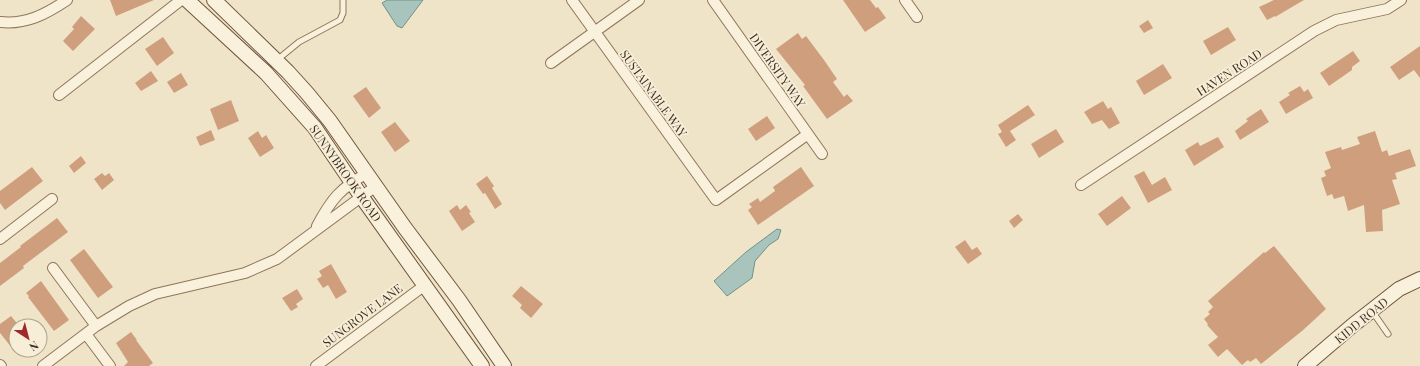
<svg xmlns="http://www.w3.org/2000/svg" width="1420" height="366" font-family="'Playfair Display',serif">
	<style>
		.water { fill: #a9c4bc; stroke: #6f938a }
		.building { fill: #cf9f7d }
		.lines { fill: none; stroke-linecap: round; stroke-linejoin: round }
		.lane-casing { stroke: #8d765c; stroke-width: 7 }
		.street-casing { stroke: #8d765c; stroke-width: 12 }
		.secondary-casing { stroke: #6f573f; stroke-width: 16 }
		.lane { stroke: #faf1dc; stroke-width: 5 }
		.street { stroke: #faf1dc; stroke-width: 10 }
		.secondary { stroke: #faf1dc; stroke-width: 14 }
		.labels { text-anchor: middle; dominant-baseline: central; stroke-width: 3.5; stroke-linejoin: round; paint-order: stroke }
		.street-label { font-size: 12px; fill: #3d2e20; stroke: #f7eed8 }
	</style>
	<rect width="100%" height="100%" fill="#f0e4c8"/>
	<path class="water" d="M387 0H423L402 28 397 26 382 3Z
		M777 229 781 230 778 239 769 245 755 261 752 278 727 296 714 281 746 252Z"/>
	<path class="building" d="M110 0H154L116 16Z
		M843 0H870L876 8 878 7 886 18 865 32Z
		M1274 0H1304L1275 17V16L1267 20 1259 7Z
		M81 16 95 29 73 51 63 41 74 29 72 27Z
		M1148 20 1153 28 1144 33 1139 26Z
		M1228 27 1236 40 1211 55 1203 41Z
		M798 33 802 39 806 36 824 60 837 79 833 82 844 97 847 94 853 101 827 119 803 86 805 85 776 49Z
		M163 37 174 53 157 66 145 49Z
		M1420 46V78L1414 70 1399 80 1390 67Z
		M1353 51 1360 61 1352 67V70L1329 86 1320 73Z
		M1163 64 1172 78 1144 95 1136 81Z
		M151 71 158 81 141 91 135 83Z
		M181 73 188 85 174 93 167 82Z
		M1300 86 1304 92 1308 89 1313 98 1286 114 1279 102 1290 95 1288 93Z
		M366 87 381 108 369 118 353 96Z
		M231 100 239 121 218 130 210 109Z
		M1103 101 1108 109 1111 107 1120 123 1109 129 1102 120 1092 124 1084 112Z
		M1028 105 1035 115 1010 131 1016 140 1006 147 998 134 1002 132 998 125Z
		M1261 109 1269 122 1240 140 1235 131 1248 121 1246 119Z
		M767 116 775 128 756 141 748 129Z
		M395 122 410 141 395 152 381 132Z
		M1056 129 1064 142 1039 158 1031 144Z
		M211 130 215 140 200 146 196 137Z
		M258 131 262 138 266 135 274 148 260 157 248 138Z
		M1375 131 1382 152 1387 150 1389 156 1410 149 1416 166 1395 173 1397 179 1392 180 1400 204 1382 210 1383 231 1366 232 1364 205 1348 211 1344 196 1334 199 1332 194 1327 196 1321 178 1326 176 1324 171 1331 168 1325 152 1341 147 1342 150 1360 144 1357 137Z
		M1218 137 1224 147 1194 166 1185 150 1198 142 1200 146Z
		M81 156 86 163 74 173 69 166Z
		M32 167 43 181 5 210 0 203V191Z
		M801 167 814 186 758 225 748 210 752 207 749 204 758 198 760 202 775 191 773 187Z
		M1144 171 1152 185 1165 177 1172 190 1148 203 1134 176Z
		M102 173 105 176 109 173 114 180 102 190 94 179Z
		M487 176 494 186 492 188 502 204 495 209 485 193 483 194 476 184Z
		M1122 196 1131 208 1107 226 1098 214Z
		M457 205 460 210 466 205 471 212 469 213 475 222 462 231 449 211Z
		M1018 214 1023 220 1014 228 1009 221Z
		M57 218 68 232 23 266 24 268 0 286V263L21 247 20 246Z
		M965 240 972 250 977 247 982 254 968 264 955 247Z
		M1274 246 1326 309 1302 331 1261 364 1256 358 1250 362 1248 360 1242 365 1227 349 1218 357 1208 345 1218 337 1207 325 1208 324 1204 319 1210 314 1208 312 1213 307 1208 301 1264 252 1265 253Z
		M84 249 113 287 98 298 70 260Z
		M331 264 347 292 336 299 328 285 323 288 317 279 322 276 319 271Z
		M41 281 69 320 54 331 28 297 29 296 26 293Z
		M521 286 543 304 531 318 520 308 522 305 512 296Z
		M297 289 303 299 296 304 298 307 291 311 282 298Z
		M11 316 16 322V353L0 333V324Z
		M131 332 137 340H136L153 363 149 366H124L128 362 116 343Z"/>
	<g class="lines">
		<g class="lane-casing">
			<path id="lane" d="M277 60 299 42 340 20 343 13V0
				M1372 311 1388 334"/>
		</g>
		<g class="street-casing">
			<path id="street" d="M572 0 716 200 808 134
				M713 0 822 154
				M905 0 917 17
				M0 22C26 25 46 14 67 0
				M551 63 639 0
				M59 95 181 0
				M1081 185 1314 31 1336 20 1387 9 1401 0
				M317 226C332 198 340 189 367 173
				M0 239 52 199
				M53 268 96 326
				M86 334 110 366
				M0 365 1 366
				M43 366 96 326 129 306 155 294 245 273 277 259 376 186
				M316 366 425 285"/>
		</g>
		<g class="secondary-casing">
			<path id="secondary" d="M187 0 266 73 315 128 361 196 482 366
				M214 0 288 72 307 93 330 121 405 228 459 300 504 366
				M1305 366 1353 325 1399 289 1420 279"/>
		</g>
		<use href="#lane" class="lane"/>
		<use href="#street" class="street"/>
		<use href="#secondary" class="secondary"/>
	</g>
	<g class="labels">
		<g class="street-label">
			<text transform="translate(778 70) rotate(55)">DIVERSITY WAY</text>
			<text transform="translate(1229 72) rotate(-33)">HAVEN ROAD</text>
			<text transform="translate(654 93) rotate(54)">SUSTAINABLE WAY</text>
			<text transform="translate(346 173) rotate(55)">SUNNYBROOK ROAD</text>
			<text transform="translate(362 315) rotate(-37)">SUNGROVE LANE</text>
			<text transform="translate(1361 320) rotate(-39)">KIDD ROAD</text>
		</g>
	</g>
	<g transform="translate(28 338) rotate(144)"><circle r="19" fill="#f7eed8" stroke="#ada18e"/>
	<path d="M0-3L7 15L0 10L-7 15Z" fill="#9e2a2b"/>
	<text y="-6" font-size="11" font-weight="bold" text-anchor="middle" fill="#3d2e20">N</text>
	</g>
</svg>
